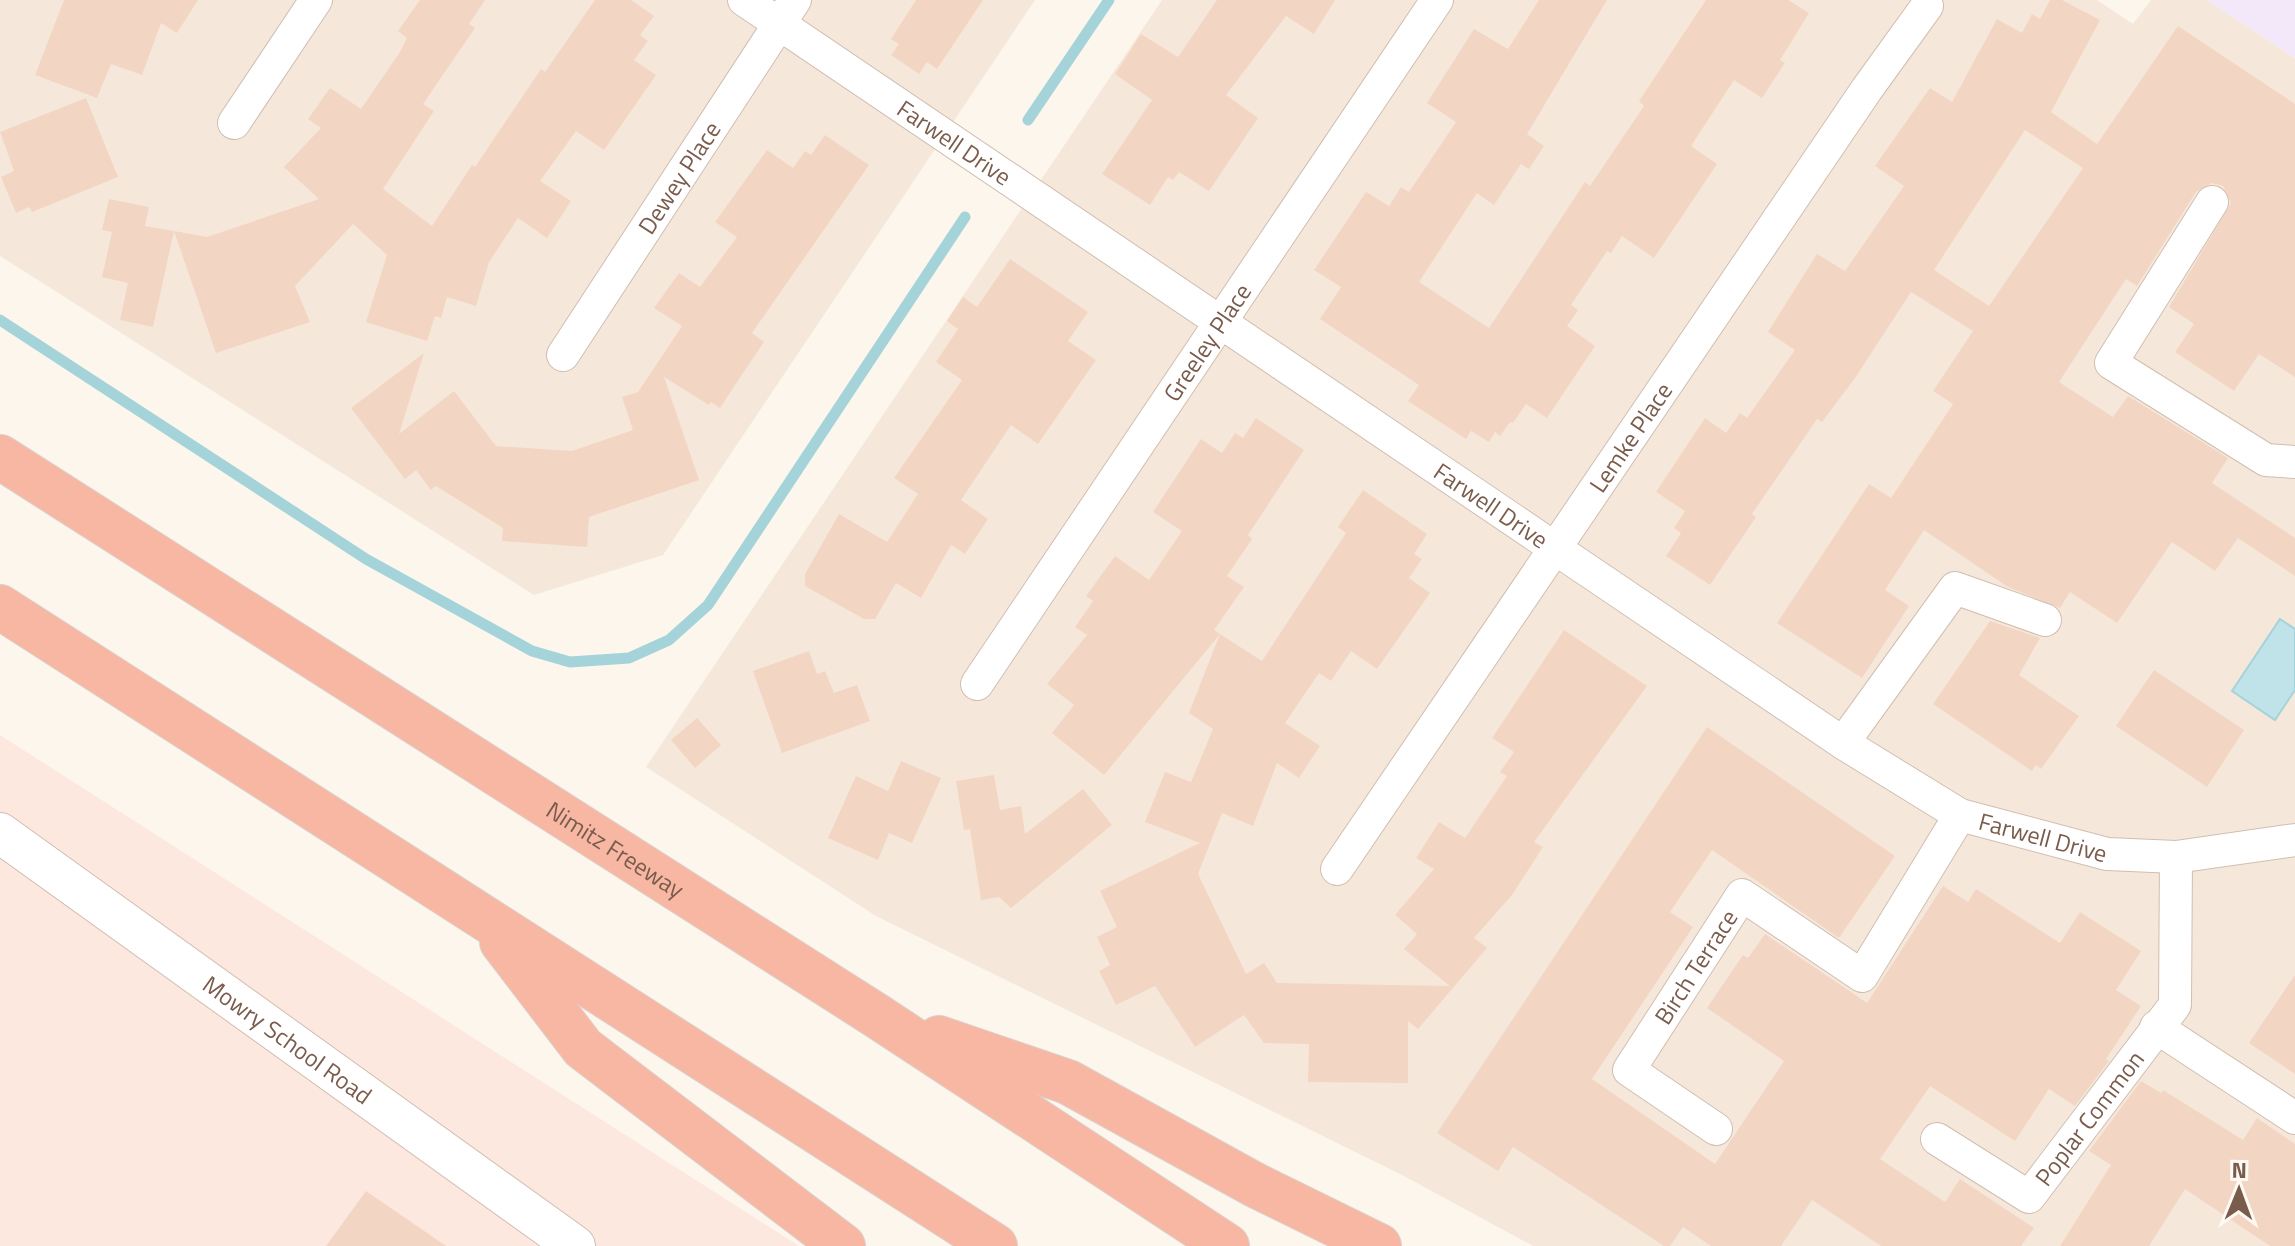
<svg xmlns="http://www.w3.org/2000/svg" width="2295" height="1246" font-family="'Titillium Web',sans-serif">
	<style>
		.residential { fill: #f5e8da }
		.commercial { fill: #fde8e0 }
		.education { fill: #f3e8fa }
		.water { fill: #bfe3e8; stroke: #a5d3da; stroke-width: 2 }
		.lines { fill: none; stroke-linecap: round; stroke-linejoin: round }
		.stream { stroke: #a5d3da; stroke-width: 11 }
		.building { fill: #f3d5c3; fill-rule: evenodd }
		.minor-casing { stroke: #d1beb0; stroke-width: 34 }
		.tertiary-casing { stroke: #d1beb0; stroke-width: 42 }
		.motorway-casing { stroke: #dad1cd; stroke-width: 46 }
		.minor { stroke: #fff; stroke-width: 32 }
		.tertiary { stroke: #fff; stroke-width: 40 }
		.motorway { stroke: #f7b7a3; stroke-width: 44 }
		.labels { text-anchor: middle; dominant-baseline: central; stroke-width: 6; stroke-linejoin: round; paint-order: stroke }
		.street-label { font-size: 24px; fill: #7a5c4d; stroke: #fffaf3 }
	</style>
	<rect width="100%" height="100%" fill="#fdf6ec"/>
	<path class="residential" d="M0 0H1035L663 555 534 595 0 256Z
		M1162 0H2097L2133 24 2151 0H2208L2295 58V1246H1533L1404 1176 876 916 646 767Z"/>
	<path class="commercial" d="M0 735 799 1246H0Z"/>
	<path class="education" d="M2207 0H2295V58Z"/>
	<path class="water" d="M2280 619 2295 629V690L2275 720 2232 691Z"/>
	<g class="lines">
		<path class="stream" d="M1028 120 1109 0
			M0 320 366 559 532 651 570 662 629 658 669 640 708 605 965 217"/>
	</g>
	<path class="building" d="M64 0H198L177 33 161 23 142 75 111 64 97 98 35 75Z
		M420 0H485L469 24 475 28 423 104 434 111 383 189 432 226 472 165 475 167 541 69 545 72 595 0H631L654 16 640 35 648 41 634 60 656 75 604 150 576 131 540 181 571 201 547 238 518 218 489 262 476 306 447 297 441 318 435 316 427 341 366 322 387 255 353 224 295 286 310 322 216 353 174 231 207 237 319 199 284 167 321 128 308 119 330 88 361 109 400 52 407 38 398 31Z
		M916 0H983L937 69 927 62 919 74 891 55 899 44 891 39Z
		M1217 0H1335L1314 34 1286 16 1226 95 1258 118 1209 191 1179 172 1173 180 1168 177 1150 205 1102 174 1152 100 1115 74 1141 34 1178 57Z
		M1539 0H1607L1527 134 1544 146 1529 169 1521 164 1494 205 1477 193 1419 282 1489 328 1585 182 1590 186 1644 106 1639 101 1706 0H1788L1809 13 1780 60 1785 63 1762 98 1734 80 1691 146 1717 164 1654 258 1622 236 1611 253 1607 251 1571 305 1578 310 1567 326 1595 346 1547 418 1526 404 1513 423 1510 422 1500 436 1495 432 1489 442 1471 431 1466 439 1408 401 1419 385 1320 319 1341 287 1314 270 1366 192 1389 206 1401 187 1409 192 1456 122 1427 103 1474 29 1508 49Z
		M2050 0H2062L2100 20 2051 112 2097 144 2178 26 2295 104V377L2259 354 2234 391 2175 352 2194 324 2169 307 2231 203 2223 186 2212 183 2196 192 2137 286 2126 279 2059 382 2113 417 2128 396 2228 458 2212 483 2295 538V576L2238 538 2215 571 2172 542 2117 623 2070 592 2060 608 2008 587 1924 530 1885 590 1909 606 1862 678 1777 623 1869 484 1891 498 1953 404 1933 391 1973 331 1911 292 1855 378 1822 422 1817 419 1752 514 1756 517 1710 585 1666 556 1681 533 1674 528 1685 511 1656 492 1705 418 1726 433 1740 413 1747 418 1795 350 1768 332 1817 254 1845 271 1904 186 1875 166 1930 88 1952 102 1997 19 2022 33 2032 14 2040 19ZM2025 130 2083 168 1989 306 1934 270Z
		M86 98 118 177 32 212 29 207 16 213 1 177 14 171 0 132Z
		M825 135 869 165 752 333 764 342 739 379 720 408 711 402 709 405 664 377 699 480 589 517 587 547 502 541 503 528 436 486 431 490 416 470 405 479 351 408 424 353 399 434 454 391 496 446 572 451 633 430 622 397 638 392 682 326 654 308 679 273 700 287 737 237 715 222 767 150 793 168 805 151 811 155Z
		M109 199 149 207 145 226 174 231 153 327 120 320 128 283 102 277 112 232 102 230Z
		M1010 259 1088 312 1068 341 1096 360 1038 444 1011 425 961 500 988 519 965 554 951 545 921 598 896 583 875 619H864L805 586V574L839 514 887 542 918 494 894 478 962 380 936 362 958 329 947 321 963 297 977 307Z
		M1256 418 1304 450 1248 535 1252 539 1227 576 1244 587 1214 630 1220 634 1104 775 1052 733 1074 705 1047 684 1087 635 1075 627 1093 601 1086 596 1115 556 1149 580 1182 531 1153 512 1201 439 1222 453 1235 433 1243 438Z
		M1363 490 1427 534 1414 554 1422 559 1409 578 1430 593 1377 669 1351 651 1331 681 1319 673 1285 723 1320 746 1299 778 1277 763 1253 826 1222 813 1198 874 1246 974 1264 963 1277 983 1450 986 1404 949 1417 934 1395 915 1434 869 1416 858 1439 822 1465 838 1507 776 1500 772 1514 752 1492 738 1564 630 1647 686 1534 842 1543 847 1512 895 1474 938 1487 948 1418 1029 1408 1021V1083L1308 1082 1309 1044 1264 1043 1244 1015 1195 1047 1155 986 1116 1005 1099 971 1110 965 1097 937 1117 927 1100 891 1200 843 1145 822 1165 772 1191 782 1213 729 1189 713 1220 634 1262 661 1346 533 1338 527Z
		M1990 621 2040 638 2019 675 2079 716 2041 769 2036 765 2032 771 1933 704Z
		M809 651 817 674 825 671 834 693 857 685 870 721 782 753 753 671Z
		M2154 670 2244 730 2207 787 2116 726Z
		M697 718 721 745 695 768 671 740Z
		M1707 727 1895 856 1839 938 1712 850 1670 912 1693 927 1592 1079 1715 1164 1784 1061 1707 1008 1743 955 1748 958 1765 934 1867 1003 1943 886 1968 902 1976 889 2060 943 2080 912 2141 951 2116 990 2141 1006 2106 1059 2109 1061 2075 1106 2049 1089 2015 1141 1930 1086 1880 1159 1945 1202 1960 1179 2034 1228 2021 1246H1881L1812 1200 1781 1246H1711L1683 1227 1670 1246H1664L1513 1147 1498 1171 1437 1133Z
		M901 761 941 778 912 843 889 833 878 860 828 838 856 776 888 791Z
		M994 775 1000 810 1021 806 1025 834 1083 789 1112 825 1011 908 999 897 981 900 970 829 964 830 956 781Z
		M2295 975V1074L2249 1043Z
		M2141 1081 2161 1093 2163 1090 2243 1140 2257 1118 2295 1144V1246H2270L2185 1189 2149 1246H2060L2111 1165 2089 1151Z
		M366 1191 446 1246H326Z"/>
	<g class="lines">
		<g class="minor-casing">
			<g id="minor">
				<path id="s1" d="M744 0 1843 743 1960 815 2107 854 2176 857 2295 840"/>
				<path d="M234 123 316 0"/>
				<path d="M2212 202 2111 363 2266 460 2295 462"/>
				<path id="s2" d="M563 355 795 0"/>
				<path id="s3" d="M977 684 1437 0"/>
				<path d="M1843 743 1955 588 2045 620"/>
				<path id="s4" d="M1337 869 1867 89 1927 6"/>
				<path d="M2156 1027 2295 1118"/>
				<path id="s5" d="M1716 1129 1629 1070 1742 895 1862 976 1960 815"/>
				<path id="s6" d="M1937 1139 2029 1197 2175 1005 2176 857"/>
			</g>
		</g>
		<g class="tertiary-casing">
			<g id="tertiary">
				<path id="s7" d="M0 833 575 1246"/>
			</g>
		</g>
		<g class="motorway-casing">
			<g id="motorway">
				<path id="s8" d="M0 457 877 1016 1227 1246"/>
				<path d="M0 607 995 1246"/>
				<path d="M502 942 583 1048 843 1246"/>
				<path d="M939 1038 1068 1082 1255 1185 1379 1246"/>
			</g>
		</g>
		<use href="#minor" class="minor"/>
		<use href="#tertiary" class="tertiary"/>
		<use href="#motorway" class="motorway"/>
	</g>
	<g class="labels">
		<g class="street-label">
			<text stroke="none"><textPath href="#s1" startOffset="254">Farwell Drive</textPath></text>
			<text stroke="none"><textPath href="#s2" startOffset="212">Dewey Place</textPath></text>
			<text stroke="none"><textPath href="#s3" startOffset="412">Greeley Place</textPath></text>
			<text stroke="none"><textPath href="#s4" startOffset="522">Lemke Place</textPath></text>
			<text stroke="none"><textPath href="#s1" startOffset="902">Farwell Drive</textPath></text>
			<text stroke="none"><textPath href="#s1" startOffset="1550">Farwell Drive</textPath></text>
			<text stroke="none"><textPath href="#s8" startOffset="730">Nimitz Freeway</textPath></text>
			<text stroke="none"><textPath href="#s5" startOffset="228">Birch Terrace</textPath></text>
			<text stroke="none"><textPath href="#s7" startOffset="354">Mowry School Road</textPath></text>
			<text stroke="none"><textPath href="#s6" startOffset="208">Poplar Common</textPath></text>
		</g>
	</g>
	<g transform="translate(2239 1190) rotate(1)" stroke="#fffaf3" stroke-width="6" paint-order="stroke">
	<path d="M0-6L14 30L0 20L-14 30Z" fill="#7a5c4d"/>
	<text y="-12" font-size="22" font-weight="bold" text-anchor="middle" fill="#7a5c4d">N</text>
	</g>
</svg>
